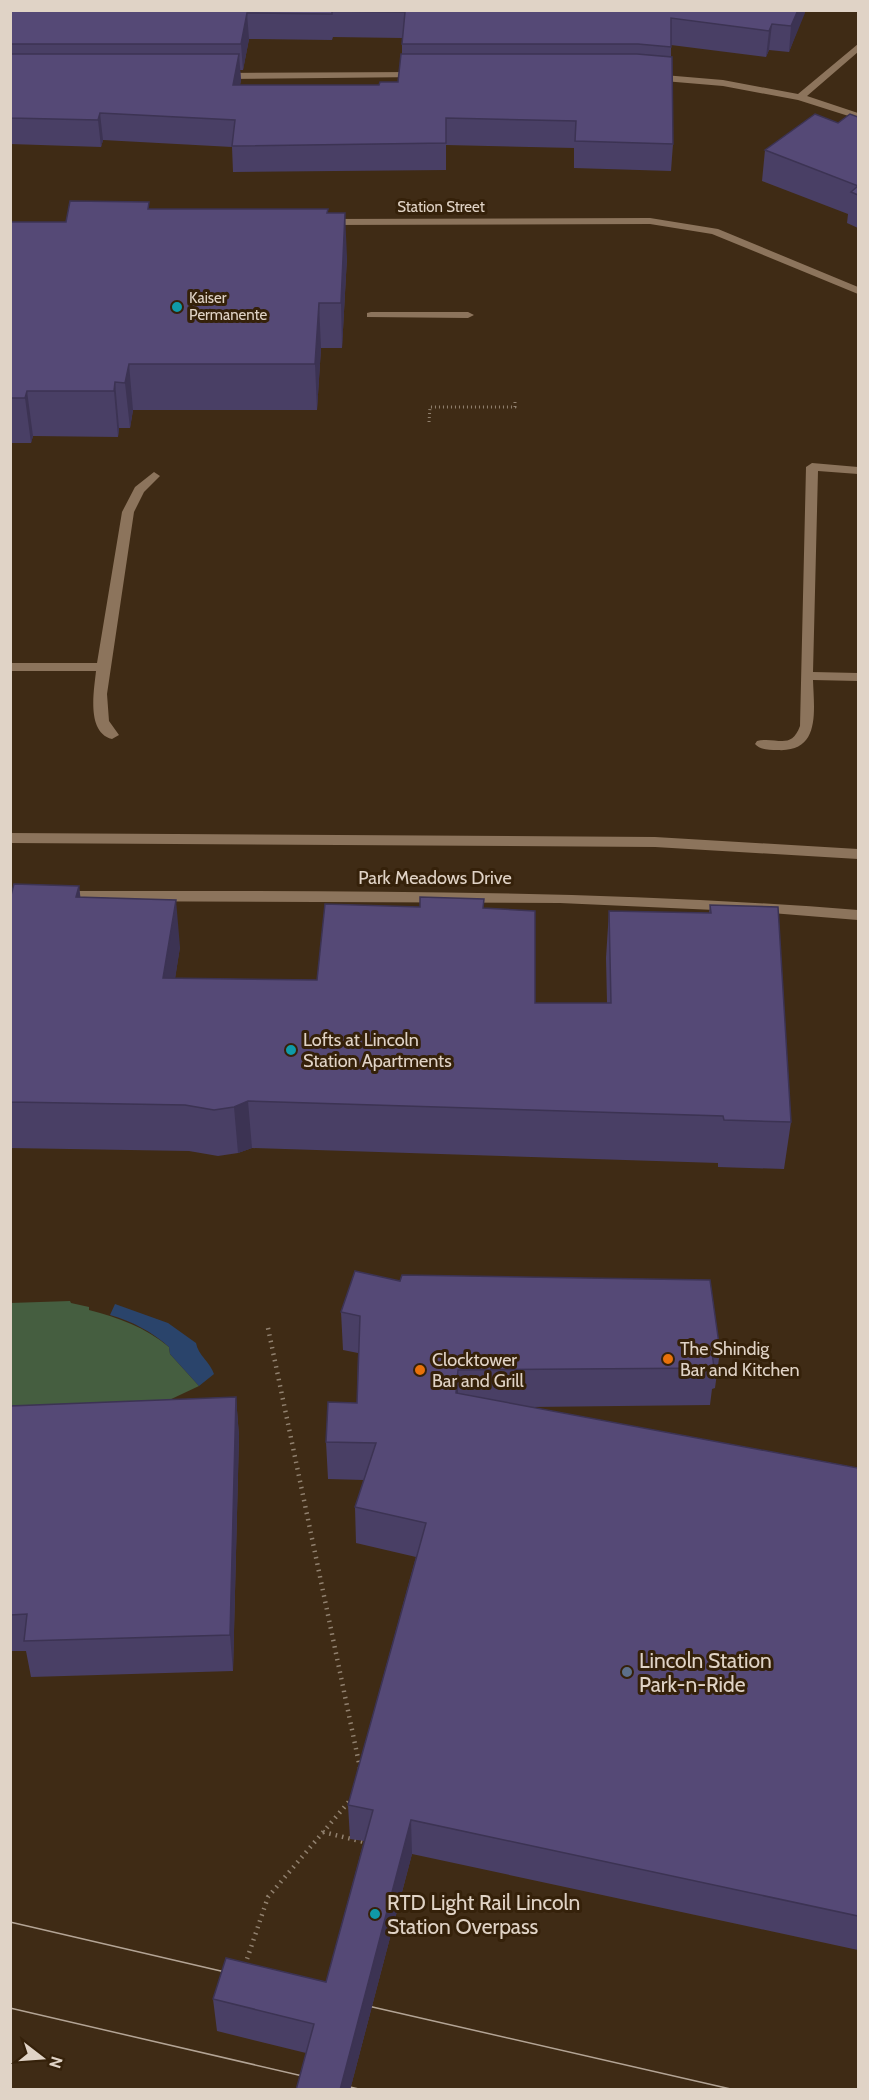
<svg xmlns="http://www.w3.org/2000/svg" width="869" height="2100" font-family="Cabin,sans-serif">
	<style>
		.green { fill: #455e40 }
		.water { fill: #2a446b }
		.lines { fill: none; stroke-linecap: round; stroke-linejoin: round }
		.path-far1 { stroke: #91816f; stroke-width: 3; stroke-dasharray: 1 3; stroke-linecap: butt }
		.path { stroke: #91816f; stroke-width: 4.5; stroke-dasharray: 1.5 5; stroke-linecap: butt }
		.lane { fill: #8c745c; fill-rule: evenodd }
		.street { fill: #8c745c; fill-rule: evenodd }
		.secondary { fill: #8c745c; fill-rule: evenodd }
		.tram { stroke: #b3a495; stroke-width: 1.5 }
		.wall { fill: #493f65; fill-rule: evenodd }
		.shaded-wall { fill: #3c3353 }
		.building { fill: #554976; stroke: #3c3353; stroke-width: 1.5 }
		.culture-dot { fill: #0f9aa8; stroke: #35210a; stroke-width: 2 }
		.food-dot { fill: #e8710a; stroke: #35210a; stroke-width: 2 }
		.service-dot { fill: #5c6f8a; stroke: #35210a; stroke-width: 2 }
		.labels { text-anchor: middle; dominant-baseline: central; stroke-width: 6; stroke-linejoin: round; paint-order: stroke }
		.far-street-label { font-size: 15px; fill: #e0d3c6; stroke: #35210a }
		.far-poi-label { font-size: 15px; fill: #e0d3c6; stroke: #35210a; text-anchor: start }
		.street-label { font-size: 18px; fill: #e0d3c6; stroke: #35210a }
		.poi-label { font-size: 18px; fill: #e0d3c6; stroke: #35210a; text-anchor: start }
		.near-poi-label { font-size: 21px; fill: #e0d3c6; stroke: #35210a; text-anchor: start }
	</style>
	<rect width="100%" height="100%" fill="#3f2b15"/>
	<path class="green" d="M70 1301 71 1303 89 1307V1310C119 1318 145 1327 169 1347L170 1354 199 1386 165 1402 11 1407 10 1303Z"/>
	<path class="water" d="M115 1304 168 1323 196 1343C198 1355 210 1362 214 1374L199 1386 170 1354 169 1347C152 1332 132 1321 110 1315Z"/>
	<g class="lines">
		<path class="path-far1" d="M429 422 430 407H515V399"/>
		<path class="path" d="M268 1328 360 1768
			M323 1832 368 1843
			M245 1965 268 1897 352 1798"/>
		<path class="lane" d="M371 312H468L474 315 468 318 367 317V313Z
			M812 463 858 467V474L818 471 813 672 858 673V681L813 680C814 711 821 753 777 750 769 750 760 750 755 744L757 741C776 736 791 751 800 726L806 467Z
			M154 472 160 476 144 492 134 512 107 694 109 721 119 735 112 739C86 732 94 691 96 671H10V663H97L122 512 135 487Z"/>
		<path class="street" d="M858 44V52L807 96 858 113V119L798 100 723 86 652 80 647 77 652 74 723 80 798 94Z
			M418 72 422 73V77L220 79 215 76 220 73Z
			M650 218 718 229 858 287V294L712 234 650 224 325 225 320 222 325 219Z"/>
		<path class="secondary" d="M10 833 655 837 858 849V859L655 847 10 843Z
			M61 891C327 891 593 889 858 910V920L759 912 560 903 61 901 54 896Z"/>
		<path class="tram" d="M10 1922 238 1975
			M355 2003 735 2090
			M10 2008 363 2090"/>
	</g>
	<path class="wall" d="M10 10H805L789 52 769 50 766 57 671 45V57L673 144 671 171 574 168V148L446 145V170L233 172 232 147 103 140 101 147 10 144ZM333 37 402 38V54L398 82 379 85H240L241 80 240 70H243L249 39 332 40Z
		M858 117V228L847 223 848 214 762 181 765 150Z
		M150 209H328V213L347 257 342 348H321L317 410H133L130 428H119L118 437 33 436 31 443H10V222H66Z
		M79 886 80 897 180 947 175 978 317 980 484 908 535 1003H607L606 958 609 911 709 913 710 905 791 1122 784 1169 718 1167V1163L252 1148 238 1153 218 1156 189 1151 10 1148V899Z
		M341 1312 720 1351 715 1388 712 1389 710 1405 530 1407 858 1468V1950L412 1854 350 2090H296L306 2053 217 2031 213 1999 326 1982 364 1841 350 1839 348 1805 416 1557 356 1543 355 1507 364 1480 328 1479 326 1442 357 1403 358 1353 343 1350Z
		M236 1397 239 1436 233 1671 31 1677 26 1651H10V1406Z"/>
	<path class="shaded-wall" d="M798 10H805V13L789 52 791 26Z
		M247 13 249 39 243 70 241 44Z
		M772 24 769 50 766 57 769 31Z
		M239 54 241 80 235 111 233 85Z
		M100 113 103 140 101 147 98 120Z
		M345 213 347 257 342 348 341 303Z
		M319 303 321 348 317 410 315 364Z
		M129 364 133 410 130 428 125 383Z
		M115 382 119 428 118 437 114 391Z
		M27 391 33 436 31 443 25 398Z
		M79 886 85 933 76 897Z
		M176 900 180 947 168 1025 163 978Z
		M248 1101 252 1148 238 1153 234 1107Z
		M458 1370V1407L456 1393Z
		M236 1397 239 1436 233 1671 230 1635Z
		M411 1820 412 1854 350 2090H340Z"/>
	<path class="building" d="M10 10H798L791 26 772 24 769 31 671 18V47L638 44H402L405 12 332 11V14L247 13 241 44H10Z
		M10 54H239L233 85H379L380 82H398L401 54H637L672 57 673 144 575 141 576 121 446 118V143L232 146 235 120 100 113 98 120 10 118Z
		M815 114 838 123 850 114 858 117V186L765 150Z
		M858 186V195L851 192Z
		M70 201 149 202 148 209H328L327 213H345L341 303H319L315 364H129L125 383 115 382 114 391H27L25 398H10V222H66Z
		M14 884 79 886 76 897 176 900 163 978 317 980 325 904 420 907V897L484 899 483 908 535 911V1003H611L609 911 711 913 710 905 778 907 791 1122 724 1120 723 1116 248 1101 234 1107 214 1110 185 1105 10 1102V899Z
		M355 1271 400 1281 402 1275 710 1280 720 1351 712 1352 714 1368 458 1370 456 1393 858 1468V1916L411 1820 340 2090H296L314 2024 213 1999 226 1958 326 1982 373 1810 348 1805 426 1523 355 1507 376 1443 326 1442 328 1402 357 1403 360 1316 341 1312Z
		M236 1397 230 1635 24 1641 27 1614 10 1615V1406Z"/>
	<g class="culture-dot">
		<circle cx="177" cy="307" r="6"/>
		<circle cx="291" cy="1050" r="6"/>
		<circle cx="375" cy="1914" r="6"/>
	</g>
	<g class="food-dot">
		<circle cx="668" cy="1359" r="6"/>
		<circle cx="420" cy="1370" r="6"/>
	</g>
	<circle class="service-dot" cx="627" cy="1672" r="6"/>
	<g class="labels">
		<g class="far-street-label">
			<text x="441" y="207">Station Street</text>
		</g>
		<g class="far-poi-label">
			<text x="189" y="298">Kaiser<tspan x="189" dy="17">Permanente</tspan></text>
		</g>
		<g class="street-label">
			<text x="435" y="878">Park Meadows Drive</text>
		</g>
		<g class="poi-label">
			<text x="303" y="1040">Lofts at Lincoln<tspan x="303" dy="21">Station Apartments</tspan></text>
			<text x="680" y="1349">The Shindig<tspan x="680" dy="21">Bar and Kitchen</tspan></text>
			<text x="432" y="1360">Clocktower<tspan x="432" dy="21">Bar and Grill</tspan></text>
		</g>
		<g class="near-poi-label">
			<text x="639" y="1660">Lincoln Station<tspan x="639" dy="24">Park-n-Ride</tspan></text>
			<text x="387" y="1902">RTD Light Rail Lincoln<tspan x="387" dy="24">Station Overpass</tspan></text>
		</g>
	</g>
	<rect width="869" height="2100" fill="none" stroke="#e0d3c6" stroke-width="24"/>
	<g transform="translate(42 2058) rotate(107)" stroke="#35210a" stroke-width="4.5" paint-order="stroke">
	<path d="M0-4.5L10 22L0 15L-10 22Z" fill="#e0d3c6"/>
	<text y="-9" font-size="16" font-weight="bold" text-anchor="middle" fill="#e0d3c6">N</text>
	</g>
</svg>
